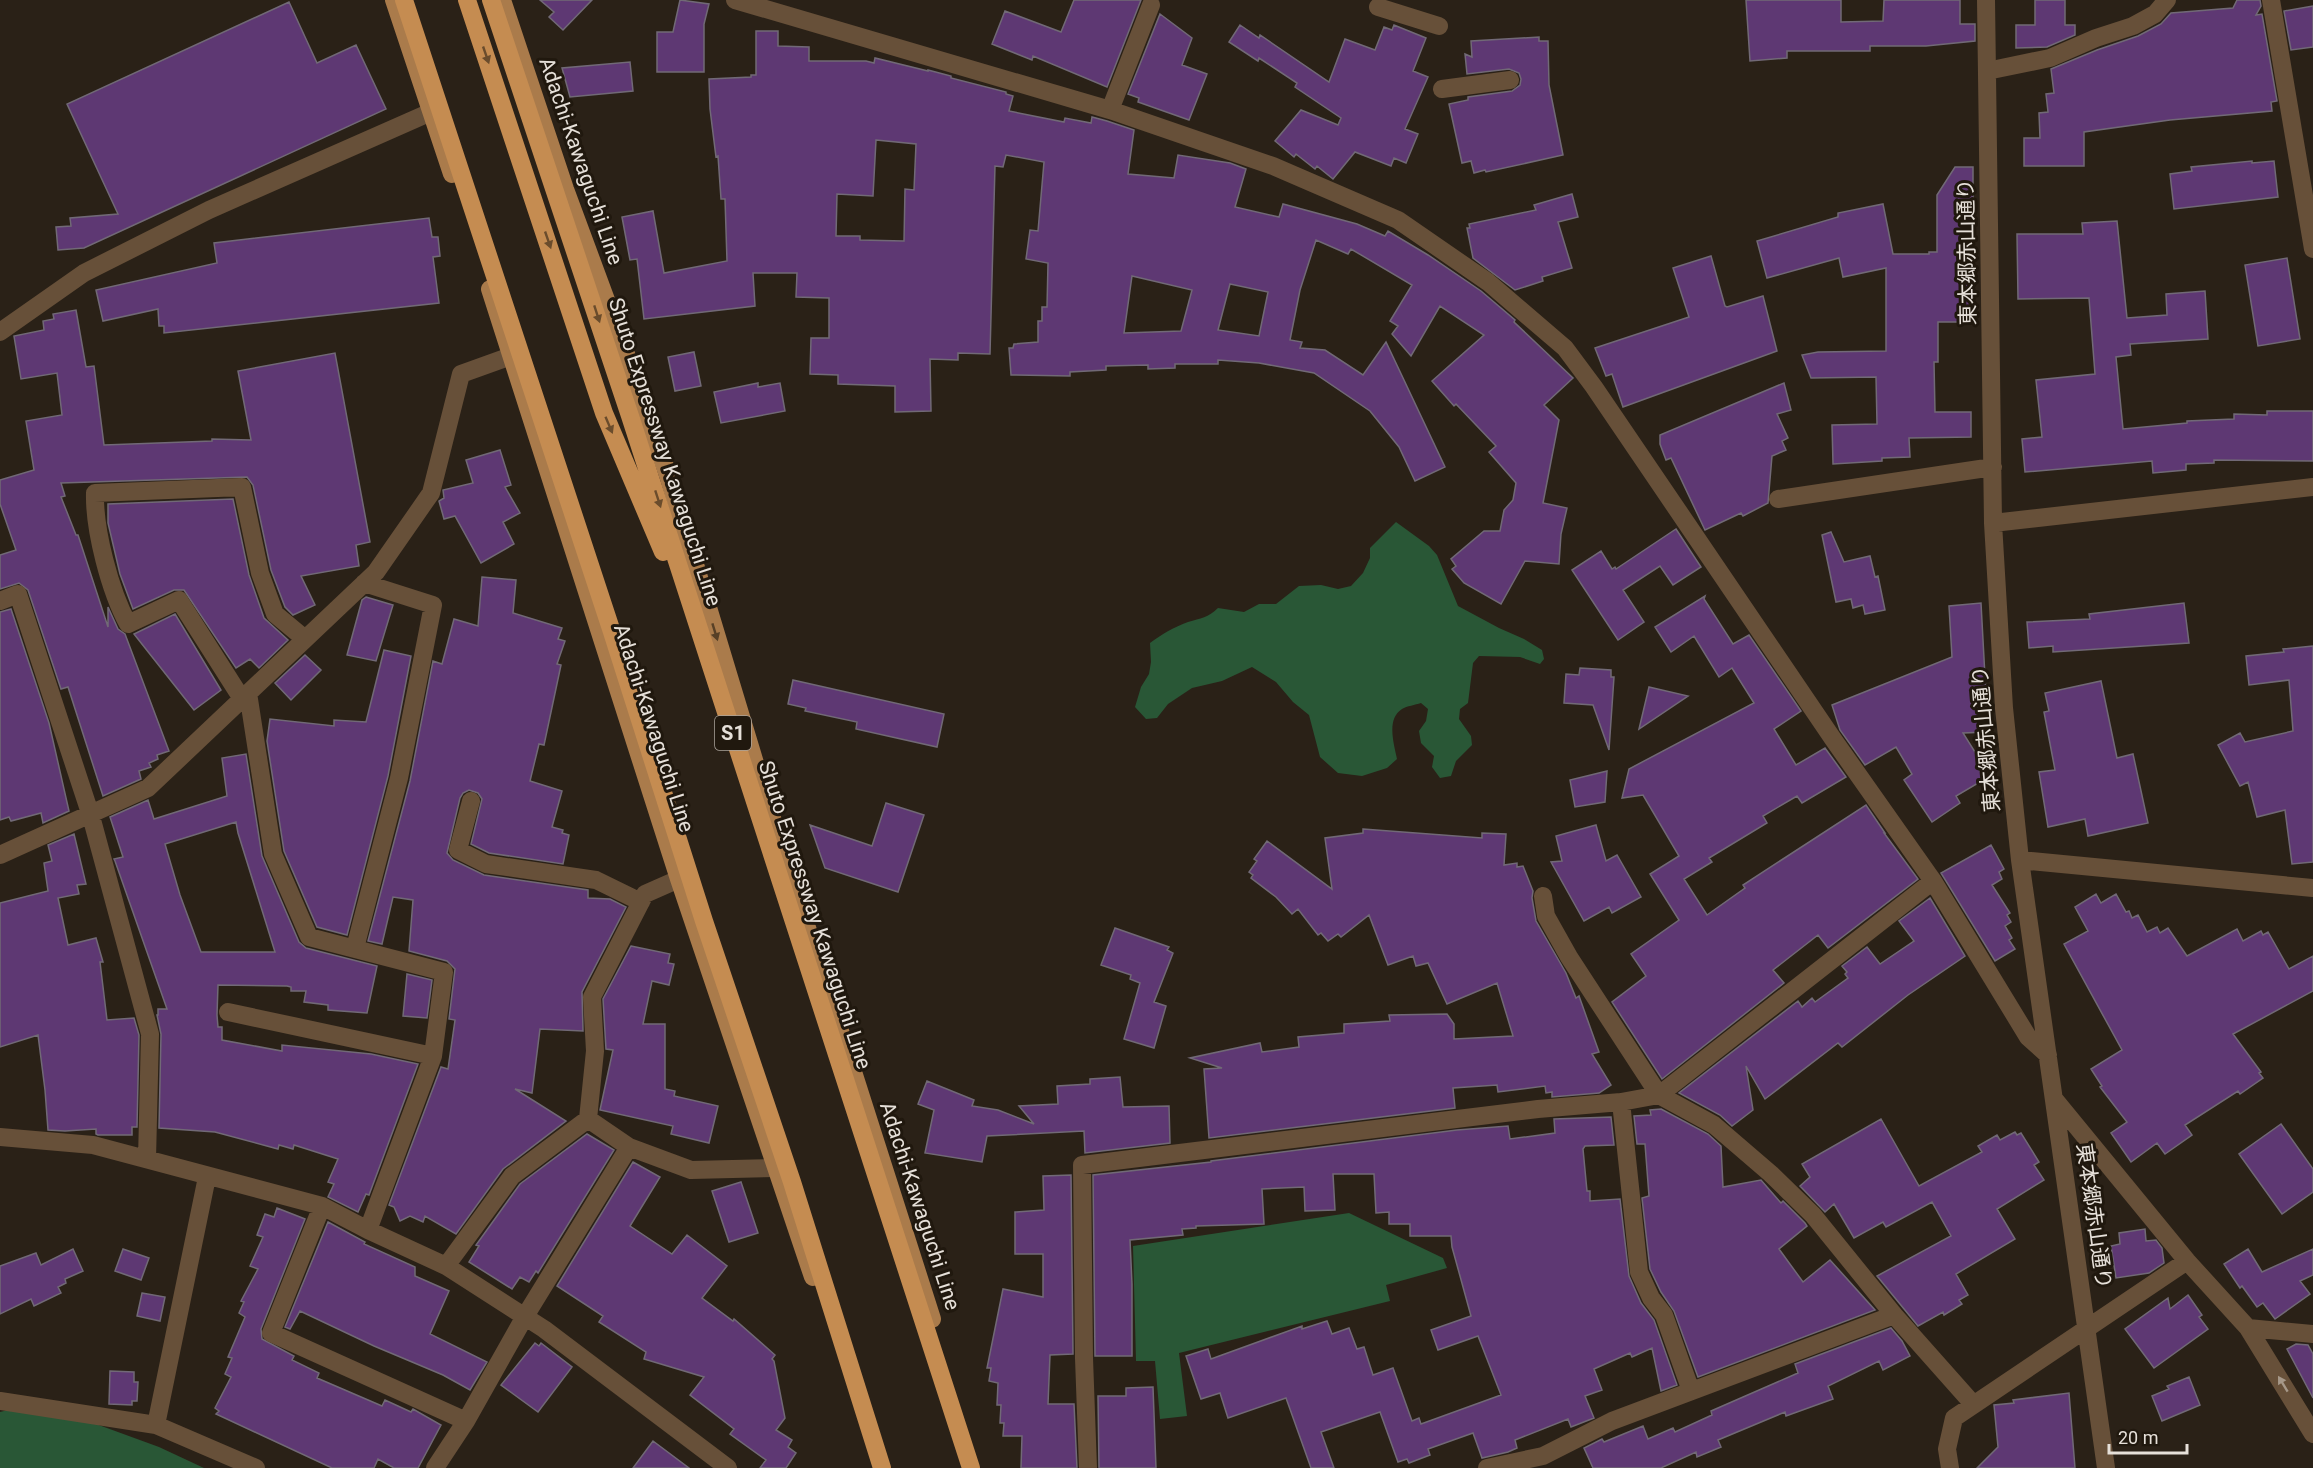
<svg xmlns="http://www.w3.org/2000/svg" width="2313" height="1468" font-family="Roboto,'Noto Sans JP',sans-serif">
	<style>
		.green { fill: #295736 }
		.building { fill: #5e3873; stroke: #716976; stroke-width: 1.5; fill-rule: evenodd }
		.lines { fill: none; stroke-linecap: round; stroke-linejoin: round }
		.minor { stroke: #675039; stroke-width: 18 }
		.major { stroke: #aa7b4b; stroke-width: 18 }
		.highway { stroke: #c58c51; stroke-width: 18 }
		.oneway { fill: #6a4c2c }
		.oneway2 { fill: #574026 }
		.oneway3 { fill: #a69889 }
		.labels { text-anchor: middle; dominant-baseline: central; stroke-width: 6; stroke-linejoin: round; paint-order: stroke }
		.shield { fill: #20180e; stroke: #aba49c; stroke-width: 1.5 }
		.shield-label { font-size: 20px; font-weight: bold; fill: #e6e0d9 }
		.street-label { font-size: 21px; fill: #e6e0d9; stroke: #20180e }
	</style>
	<rect width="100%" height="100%" fill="#2a2117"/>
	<path class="green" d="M1396 522 1429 546 1437 555 1458 606 1499 628 1524 639 1542 650 1544 659 1540 664 1520 657 1479 656 1473 663 1468 703 1460 709 1459 719 1471 736 1472 745 1456 761 1451 776 1440 778 1432 767 1434 756 1421 743 1419 731 1426 721 1428 709 1421 703C1415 705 1407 706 1402 709 1386 719 1394 744 1397 759L1387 768 1362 776 1338 773 1320 757 1309 715 1293 702 1276 682 1252 667 1222 681 1192 688 1168 704 1157 718 1146 719 1135 707 1141 687 1149 674 1151 662 1150 643C1162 634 1174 627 1188 622 1201 618 1208 618 1218 608L1244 612 1259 604H1276L1299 586 1321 585 1338 589 1351 586 1363 573 1370 558V548Z
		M1349 1213 1443 1258 1447 1268 1386 1285 1390 1301 1179 1353 1187 1416 1160 1419 1155 1361H1136L1133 1246Z
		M16 1408 96 1424 159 1447 204 1468H0V1412Z"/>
	<path class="building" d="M540 0H592L563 30 549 17 554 12Z
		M680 0 709 4 704 24V72H657V32H673Z
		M1074 0H1141L1107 87 1033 56 1032 60 992 44 1005 11 1061 32Z
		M1746 0H1841V22L1883 21 1884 0H1960V24H1975V41L1926 46H1870V51H1787V58L1750 61Z
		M2035 0H2065V25H2075V35L2047 47 2016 48V25H2035Z
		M2237 0H2260L2261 6 2256 15 2262 14 2277 101 2271 102 2272 111 2170 120 2084 132V166H2024V138H2040L2039 113 2048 112 2046 94 2054 93 2051 69 2097 50 2138 36 2161 24 2171 13 2233 8Z
		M289 2 317 63 356 45 386 109 84 248 58 250 56 227 71 226 70 218 118 214 67 104Z
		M2313 6V47L2291 50 2284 11Z
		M1160 14 1192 38 1182 65 1207 74 1189 120 1138 102 1139 98 1128 94Z
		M1240 25 1259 38 1260 35 1329 82 1345 39 1375 50 1384 27 1392 30 1394 25 1426 38 1413 71 1428 77 1405 129 1418 134 1406 163 1394 158 1391 166 1355 152 1333 179 1317 166 1315 169 1296 154 1294 157 1275 141 1301 110 1338 125 1341 118 1295 87 1297 83 1259 58 1258 61 1229 42Z
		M756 31H778V46L809 47V61H866L874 63 875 58 928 71V70L951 76V78L1006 92V94L1013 96 1009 111 1064 122 1065 118 1091 123 1092 117 1107 121 1134 130 1128 174 1174 178 1178 155 1230 163 1246 169 1235 207 1279 217 1283 204 1357 224 1385 236 1388 231 1428 255 1481 291 1515 320 1514 322 1573 378 1544 405 1559 420 1543 503 1567 508 1561 534 1559 564 1525 561 1501 604 1464 583 1452 569 1456 566 1451 559 1484 531H1500L1504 510 1513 500 1516 483 1489 452 1496 446 1456 404 1454 406 1432 381 1484 335 1440 306 1411 356 1392 334 1398 326 1390 321 1412 285 1351 249 1348 254 1316 240 1300 290 1290 340 1302 342 1300 348 1325 350 1363 375 1386 342 1445 467 1415 481 1399 447 1370 411 1314 373 1259 363 1218 360V364H1175V368L1148 369V365L1106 366V370L1070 372V376L1011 375 1009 348H1013L1014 344 1038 342V321H1042V307H1047L1048 263 1026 259 1030 230 1038 231 1044 162 1006 155 1003 167 995 166 990 354 958 353V360L930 359 931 411 895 412V386L838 384V375L810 374 811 338H829V298L796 297 797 273H753L755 306 644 319 637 259 630 260 622 217 653 211 664 273 727 261 725 199H721L718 156 716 157 710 109 709 79 751 77V75H756ZM876 140 916 144 914 190 905 189 904 241 860 240V236H836L837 194 873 196ZM1132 276 1192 290 1181 331 1124 333ZM1230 284 1268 292 1259 336 1218 330Z
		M1539 37V41H1548L1549 85 1563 155 1486 172 1485 170 1474 173 1471 161 1462 163 1449 104 1468 100V97L1512 91 1520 85 1521 79 1519 73 1509 69 1467 74 1465 54 1472 57 1471 41Z
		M630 62 633 91 570 97 562 68Z
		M2252 161V163L2274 161 2278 197 2174 209 2170 174 2192 171 2191 167Z
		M1955 167H1973V319H1959V322H1938V362H1934L1935 412H1971V437L1909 438 1910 457 1882 458V461L1833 464 1832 425 1877 424 1876 377 1811 378 1802 355 1818 352 1886 351V268L1843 277 1839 258 1767 278 1757 241 1838 217V213L1883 204 1893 254H1929V252H1937V195Z
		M1572 194 1578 217 1558 222 1572 268 1542 277 1543 281 1515 290 1473 258 1467 228H1470L1469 224 1536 210 1534 205Z
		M429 218 432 237H438L440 256 433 257 439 303 164 333V326H159L158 309 103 321 96 290 217 263 214 243Z
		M2117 221 2127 318 2167 315 2166 294 2205 291 2208 339 2130 344 2131 355 2116 357 2123 429 2187 423V421L2234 419V414L2267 415V411H2313V461L2214 460V463L2186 464V470L2153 473 2152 461 2025 472 2022 439 2042 437 2036 380 2095 374 2089 298 2018 299 2017 234H2083L2082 223Z
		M1711 256 1725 306 1727 307 1763 296 1777 351 1623 407 1612 374 1606 376 1595 348 1689 317 1673 268Z
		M2287 258 2300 339 2258 346 2245 265Z
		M76 310 86 367 94 366 104 445 212 441V439L251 440 238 371 335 353 370 542 356 545 359 566 301 576 315 605 293 615 285 607 271 570 253 485 247 477 61 483 65 496 61 497 76 535H78L108 627V607L118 629 125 634 169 751 157 755 158 759 149 763 151 767 139 771 141 779 103 796 68 687 61 689 28 590 19 583 0 589V555L16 550 0 504V480L34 470 26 421 62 415 57 373 21 379 14 336 44 330 43 321 54 319 53 314Z
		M694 352 701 386 675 391 668 357Z
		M758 383V387L780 383 785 411 721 423 714 392Z
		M1784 383 1791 410 1777 414 1788 438 1782 441 1786 450 1772 456 1768 503 1743 516 1741 513 1705 530 1671 458 1666 460 1660 444V435Z
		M500 450 511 485 505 487 520 513 503 522 514 544 481 563 455 516 444 519 439 501 444 498 443 490 473 483 466 460Z
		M233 499 249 575 264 618 288 640 259 668 250 659 236 668 184 590H174L133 609 120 574 108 523V504Z
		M1676 529 1701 567 1673 585 1660 566 1623 590 1644 622 1618 640 1572 570 1601 551 1612 569 1615 567 1616 569Z
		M1831 532 1844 562 1870 556 1875 577 1878 576 1885 610 1865 614 1863 605 1853 608 1851 599 1836 602 1822 535Z
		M482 577 516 580 513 613 562 628 558 639 565 641 557 664 561 665 544 745 539 744 530 781 562 791 552 827 563 830 562 833 569 835 563 864 489 853 471 844 482 799 478 793 469 790 463 793 460 798 447 853 453 860 484 875 588 890V898L610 899 626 907 582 992 583 1031 540 1029 532 1093 515 1089 566 1121 503 1169 456 1234 425 1216 423 1222 410 1216 400 1221 394 1207 389 1205 441 1067 448 1069 455 1020 449 1019 455 969 447 961 409 951 413 900 393 897 382 944 368 941 410 781 433 661 442 664 454 619 478 626Z
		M1705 596 1704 599 1733 644 1749 635 1801 711 1774 729 1796 765 1825 748 1846 777 1802 803 1797 796 1763 816 1767 823 1709 858 1712 862 1684 879 1707 915 1745 888 1743 885 1866 805 1885 833H1884L1918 879 1828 948 1818 935 1773 970 1784 983 1662 1079 1612 1002 1646 976 1631 954 1679 920 1650 874 1679 856 1643 795 1622 798 1629 769 1754 703 1732 668 1719 677 1694 636 1671 652 1655 627Z
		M366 597 393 605 376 661 347 655 362 600Z
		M1981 603 1988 732 1963 733 1985 768 1980 771 1985 779 1956 796 1960 803 1932 822 1904 780 1912 774 1896 747 1865 765 1840 730 1832 705 1952 657 1949 606Z
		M2184 603 2189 643 2053 652V646L2029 648 2027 622 2090 619 2089 614Z
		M11 609 49 723 69 811 43 823 41 813 11 821 9 817 0 820V612Z
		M175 614 221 690 194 710 134 634Z
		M2313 646V862L2292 864 2285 810 2257 817 2248 782 2240 786 2218 745 2240 733 2245 742 2293 731 2289 680 2249 685 2246 656 2284 652 2283 649Z
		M384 650 411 656 388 776 347 935 317 927 284 851 267 741 270 719 334 726V720L366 722Z
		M305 655 321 670 291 700 275 683Z
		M1580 668 1611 670V677H1614L1609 750 1593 705 1564 703 1566 674 1579 675Z
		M793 680 944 714 937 747 856 729 857 722 805 711 806 708 788 704Z
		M2101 681 2117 758 2133 754 2148 823 2088 836 2085 819 2048 827 2039 772 2055 770 2044 712 2049 711 2045 693Z
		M1649 687 1688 696 1639 729Z
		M246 754 262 856 299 942 306 948 377 966 367 1013 328 1010V1005L304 1002 306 991H291V987L287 986 218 985 217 1015 218 1027H222V1040L282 1051V1045L371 1054 418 1064 369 1195 366 1194 358 1212 328 1197 334 1184 328 1182 338 1159 294 1145 293 1149 279 1145 278 1149 215 1132 159 1128 161 1034 157 1015H158V1009H167L115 861 114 859 123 857 110 817 148 800 154 819 227 796 222 758ZM236 822 238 833 275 952H201L180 895 165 844Z
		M1607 771 1605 802 1575 807 1570 780Z
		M886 803 924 815 898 892 825 868 810 825 872 846Z
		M1596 825 1606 861 1617 855 1641 897 1612 913 1609 907 1584 921 1551 862 1562 861 1556 836Z
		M1363 829 1482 838V833L1506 834 1504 865 1517 863V867L1523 866 1533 891 1532 898 1536 921 1566 973 1576 998 1579 996 1599 1052 1592 1054 1611 1085 1599 1093 1552 1097V1092L1546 1093 1545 1086 1498 1092 1497 1085 1453 1088 1455 1108 1209 1138 1204 1069 1222 1068 1190 1058 1260 1043 1262 1052 1299 1047 1298 1037 1344 1033V1024L1390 1021 1389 1015 1447 1014 1454 1024V1039L1513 1036 1497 983 1447 1004 1428 963 1416 966 1413 956 1388 965 1369 915 1341 937 1338 934 1328 941 1321 933 1318 935 1298 909 1292 914 1276 897 1251 878 1253 875 1249 872 1257 861 1254 859 1267 841 1332 889 1325 838 1363 833Z
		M74 834 86 884 77 885 79 894 58 898 68 945 96 938 103 962H100L107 1020 134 1018 139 1035 137 1127H132V1135H98L96 1134V1129L65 1131 48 1130 45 1090 38 1035 0 1047V903L48 891 44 863 52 861 48 845Z
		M1991 845 2004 869 1999 872 2002 879 1992 885 2010 913 2007 915 2011 922 2005 926 2012 938 2009 940 2015 949 1995 961 1941 873Z
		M2096 894 2101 903 2116 894 2126 912 2129 911 2132 918 2138 915 2147 932 2157 927 2160 933 2168 928 2187 956 2237 929 2243 941 2261 931 2263 935 2268 932 2289 969 2313 956V991L2233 1034 2261 1072 2259 1073 2263 1078 2240 1094 2238 1091 2185 1125 2192 1135 2165 1154 2157 1143 2131 1162 2111 1133 2127 1122 2100 1087 2102 1086 2091 1069 2122 1050 2064 944 2088 931 2075 907Z
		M1930 898 1965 956 1908 995 1842 1047 1838 1043 1765 1099 1746 1066 1753 1110 1732 1126 1720 1115 1679 1093 1798 1001 1802 1007 1812 998 1815 1002 1848 978 1845 974 1847 972 1842 966 1867 947 1880 964 1914 941 1899 921Z
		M1115 928 1169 947 1167 950 1173 953 1154 1002 1166 1006 1154 1048 1124 1039 1140 983 1130 979 1131 975 1101 965Z
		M631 946 670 954 668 963 674 964 669 985 652 981 643 1024H665V1089L675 1091 674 1096 718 1106 709 1143 671 1134 673 1126 600 1110 613 1050 606 1049 603 999Z
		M407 974 432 980 427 1018 403 1016Z
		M1120 1077 1123 1107 1169 1106 1170 1143 1085 1153 1084 1131 987 1136 982 1162 925 1153 934 1110 918 1104 927 1081 974 1100 972 1106 998 1110 1034 1124 1019 1106 1058 1104 1057 1086 1090 1084V1079Z
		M1661 1109 1708 1134 1721 1146 1723 1187 1761 1180 1781 1203 1783 1201 1805 1223 1807 1226 1779 1249 1803 1282 1830 1260 1875 1310 1698 1377 1674 1311 1661 1292 1650 1269 1642 1198 1649 1196 1645 1144H1637L1634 1116 1651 1115 1650 1110Z
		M1611 1117 1614 1145 1585 1146 1583 1149 1587 1191H1590V1201L1620 1199 1629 1276 1641 1303 1654 1320 1677 1385 1661 1391 1652 1348 1632 1357 1630 1353 1594 1369 1602 1390 1585 1396 1594 1418 1571 1427 1568 1419 1515 1440 1517 1448 1508 1452 1482 1458 1473 1433 1428 1449 1430 1455 1409 1463 1407 1459 1398 1462 1380 1412 1321 1432 1334 1468H1311L1286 1398 1228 1418 1220 1393 1201 1399 1186 1356 1208 1349 1211 1359 1302 1326V1329L1327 1321 1332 1334 1349 1328 1357 1349 1364 1347 1373 1375 1393 1368 1412 1421 1419 1418 1421 1424 1501 1395 1478 1336 1438 1350 1431 1330 1471 1316 1452 1247 1451 1236H1410V1224H1389V1212L1376 1213 1374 1174H1333L1335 1210 1305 1211 1304 1187 1262 1189 1264 1224 1196 1226V1228L1182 1229 1183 1235 1130 1240 1132 1284V1356H1095L1093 1175 1211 1162V1161L1457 1130 1508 1126 1510 1139 1555 1133 1554 1119Z
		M1881 1119 1919 1186 1982 1152 1978 1146 1997 1135 2000 1140 2015 1132 2017 1135 2021 1133 2039 1162 2034 1165 2044 1180 1997 1209 2015 1239 1956 1274 1968 1295 1959 1300 1962 1304 1944 1315 1943 1312 1918 1326 1877 1276 1951 1236 1932 1202 1886 1227 1883 1222 1854 1238 1834 1204 1825 1212 1800 1186 1810 1177 1802 1164Z
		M2281 1124 2313 1169V1192L2282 1214 2239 1154Z
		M587 1134 614 1150 538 1273 536 1271 529 1282 520 1277 512 1289 469 1262 479 1246 476 1245 520 1184Z
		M633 1162 660 1177 630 1226 672 1254 687 1235 727 1266 702 1298 733 1321 734 1319 775 1355 772 1359 774 1361 785 1418 776 1430 792 1440 788 1447 796 1453 786 1468H760L766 1460 730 1434 734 1429 690 1395 704 1377 644 1359 646 1352 599 1322 603 1316 557 1286Z
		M1071 1175 1073 1354 1050 1355 1048 1404H1074L1077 1468H1021L1022 1436H1003L1004 1423H1000L1001 1405H997L998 1383 989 1381 991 1368H987L1003 1289 1043 1297V1254H1015V1212L1044 1210 1043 1176Z
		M741 1182 758 1233 729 1242 712 1191Z
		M277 1208 305 1219 261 1329 262 1339 294 1356 292 1360 319 1373 317 1378 382 1406 385 1400 411 1412 413 1409 441 1425 418 1468H394L378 1459 374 1468H332L216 1414 219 1411 215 1408 231 1377 225 1374 232 1358 228 1357 245 1317 239 1313 244 1302 241 1301 258 1269 250 1266 263 1237 257 1235 265 1214 274 1217Z
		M328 1222 365 1242 364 1244 415 1267V1276L449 1291 430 1334 487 1362 470 1390 443 1375 374 1346 300 1311 290 1329 285 1327Z
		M2145 1229 2146 1241 2156 1240 2162 1248 2164 1263 2149 1273 2116 1278 2111 1246 2120 1244 2119 1233Z
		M73 1249 83 1271 65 1279 66 1283 58 1287 61 1293 34 1306 31 1299 0 1314V1266L36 1253 41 1265Z
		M123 1249 149 1258 141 1280 115 1271Z
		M2248 1249 2262 1272 2313 1249V1275L2300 1281 2310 1294 2275 1319 2263 1303 2257 1307 2242 1286 2240 1288 2224 1264Z
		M142 1293 165 1297 160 1321 137 1316Z
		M2188 1295 2202 1315 2199 1317 2208 1329 2154 1368 2125 1329 2168 1298 2170 1309Z
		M1891 1328 1902 1341 1910 1356 1883 1370 1879 1361 1828 1386 1833 1399 1786 1416 1785 1412 1718 1440 1721 1447 1697 1457 1696 1452 1661 1468H1593L1584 1448 1602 1439 1604 1442 1643 1426 1648 1439 1673 1428 1675 1432 1712 1415 1711 1411 1798 1373 1795 1364Z
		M535 1343 539 1346 541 1343 572 1367 538 1412 501 1385Z
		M2296 1344 2308 1345 2313 1354V1398L2287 1349Z
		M110 1371 134 1372V1382H138L137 1401H132V1405L109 1404Z
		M2189 1377 2200 1405 2162 1421 2152 1396 2169 1389 2167 1386Z
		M1153 1387 1156 1468H1099L1098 1396H1126V1388Z
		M2069 1393 2075 1468H1977L1998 1447 1994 1405 2014 1403 2013 1400Z
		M653 1441 689 1468H633Z"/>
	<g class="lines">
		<path class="minor" d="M735 0 1110 110 1273 166 1398 220 1488 282 1565 348 1594 387 1833 739 1933 881 2028 1037 2048 1055
			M1986 0 1993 523 2004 708 2020 860 2106 1468
			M2271 0 2313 249
			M1378 7 1439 26
			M1987 71 2050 58 2096 38 2133 26 2155 14 2167 0
			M1442 89 1510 80
			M1110 110 1151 5
			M0 332 84 273 209 210 431 112
			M1778 499 1993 467
			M1993 523 2313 487
			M0 601 18 594 91 816 150 1034 147 1159
			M248 693 273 854 309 937 444 972 433 1056 368 1230
			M242 699 179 600 128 624C110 591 94 530 95 493L242 487 260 573 275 614 305 639
			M471 801 458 850 486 864 596 880 641 902
			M0 855 148 788 376 572 431 493 461 374 511 356
			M2020 860 2313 888
			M1543 896 1546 916 1569 957 1659 1095 1714 1125 1771 1174 1813 1215 1894 1315 1973 1404
			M355 948 399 778 433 605 364 583
			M228 1012 433 1056
			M2055 1100 2187 1261 2248 1328 2313 1434
			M1621 1102 1639 1272 1651 1298 1664 1315 1691 1391
			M588 1119 629 1147 691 1170 777 1168
			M0 1137 93 1145 322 1206 368 1230 446 1266 544 1329 728 1468
			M322 1206 271 1333 466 1421
			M446 1266 512 1176 588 1119 595 1051 592 997 645 894 679 879
			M2248 1328 2313 1334
			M0 1401 156 1425 256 1468
			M156 1425 207 1177
			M435 1468 466 1421 524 1318 629 1147
			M1088 1468 1084 1358 1082 1165 1538 1109 1621 1102 1659 1095 1933 881
			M1487 1468 1543 1456 1612 1421 1894 1315
			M1950 1468 1947 1449 1954 1418 2187 1261"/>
		<path class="major" d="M394 0 452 174
			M502 0 565 189 626 354 668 475 764 793 932 1319
			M490 289 679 879 813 1277"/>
		<path class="highway" d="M404 0 612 632 704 921 792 1182 882 1468
			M467 0 604 413 663 552
			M491 0 630 416 971 1468"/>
	</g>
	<defs><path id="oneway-solid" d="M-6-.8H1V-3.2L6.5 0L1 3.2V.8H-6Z" transform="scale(1.5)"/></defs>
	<g class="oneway">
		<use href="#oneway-solid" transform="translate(486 55) rotate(71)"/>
		<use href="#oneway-solid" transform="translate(548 240) rotate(71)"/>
		<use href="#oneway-solid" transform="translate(597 314) rotate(72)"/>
		<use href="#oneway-solid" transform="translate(609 425) rotate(67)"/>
		<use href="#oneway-solid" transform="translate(658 499) rotate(72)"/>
	</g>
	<use class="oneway2" href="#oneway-solid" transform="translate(715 632) rotate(73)"/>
	<use class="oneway3" href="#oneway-solid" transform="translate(2283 1384) rotate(-121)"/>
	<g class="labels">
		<rect class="shield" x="715" y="716" width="36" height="34" rx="4.5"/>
		<g class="shield-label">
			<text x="733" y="733">S1</text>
		</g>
		<g class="street-label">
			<text transform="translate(581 161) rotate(71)">Adachi-Kawaguchi Line</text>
			<text transform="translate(1967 252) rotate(-91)">東本郷赤山通り</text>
			<text transform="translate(665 452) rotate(72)">Shuto Expressway Kawaguchi Line</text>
			<text transform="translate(654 728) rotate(72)">Adachi-Kawaguchi Line</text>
			<text transform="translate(1986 739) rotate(-95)">東本郷赤山通り</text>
			<text transform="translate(815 915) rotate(72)">Shuto Expressway Kawaguchi Line</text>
			<text transform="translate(920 1206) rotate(72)">Adachi-Kawaguchi Line</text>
			<text transform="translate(2094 1216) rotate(82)">東本郷赤山通り</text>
		</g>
	</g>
	<path d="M2109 1444v9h78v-9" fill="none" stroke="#e6e0d9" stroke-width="3"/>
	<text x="2118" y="1444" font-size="18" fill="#e6e0d9" stroke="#20180e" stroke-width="4.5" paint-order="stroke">20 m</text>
</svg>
